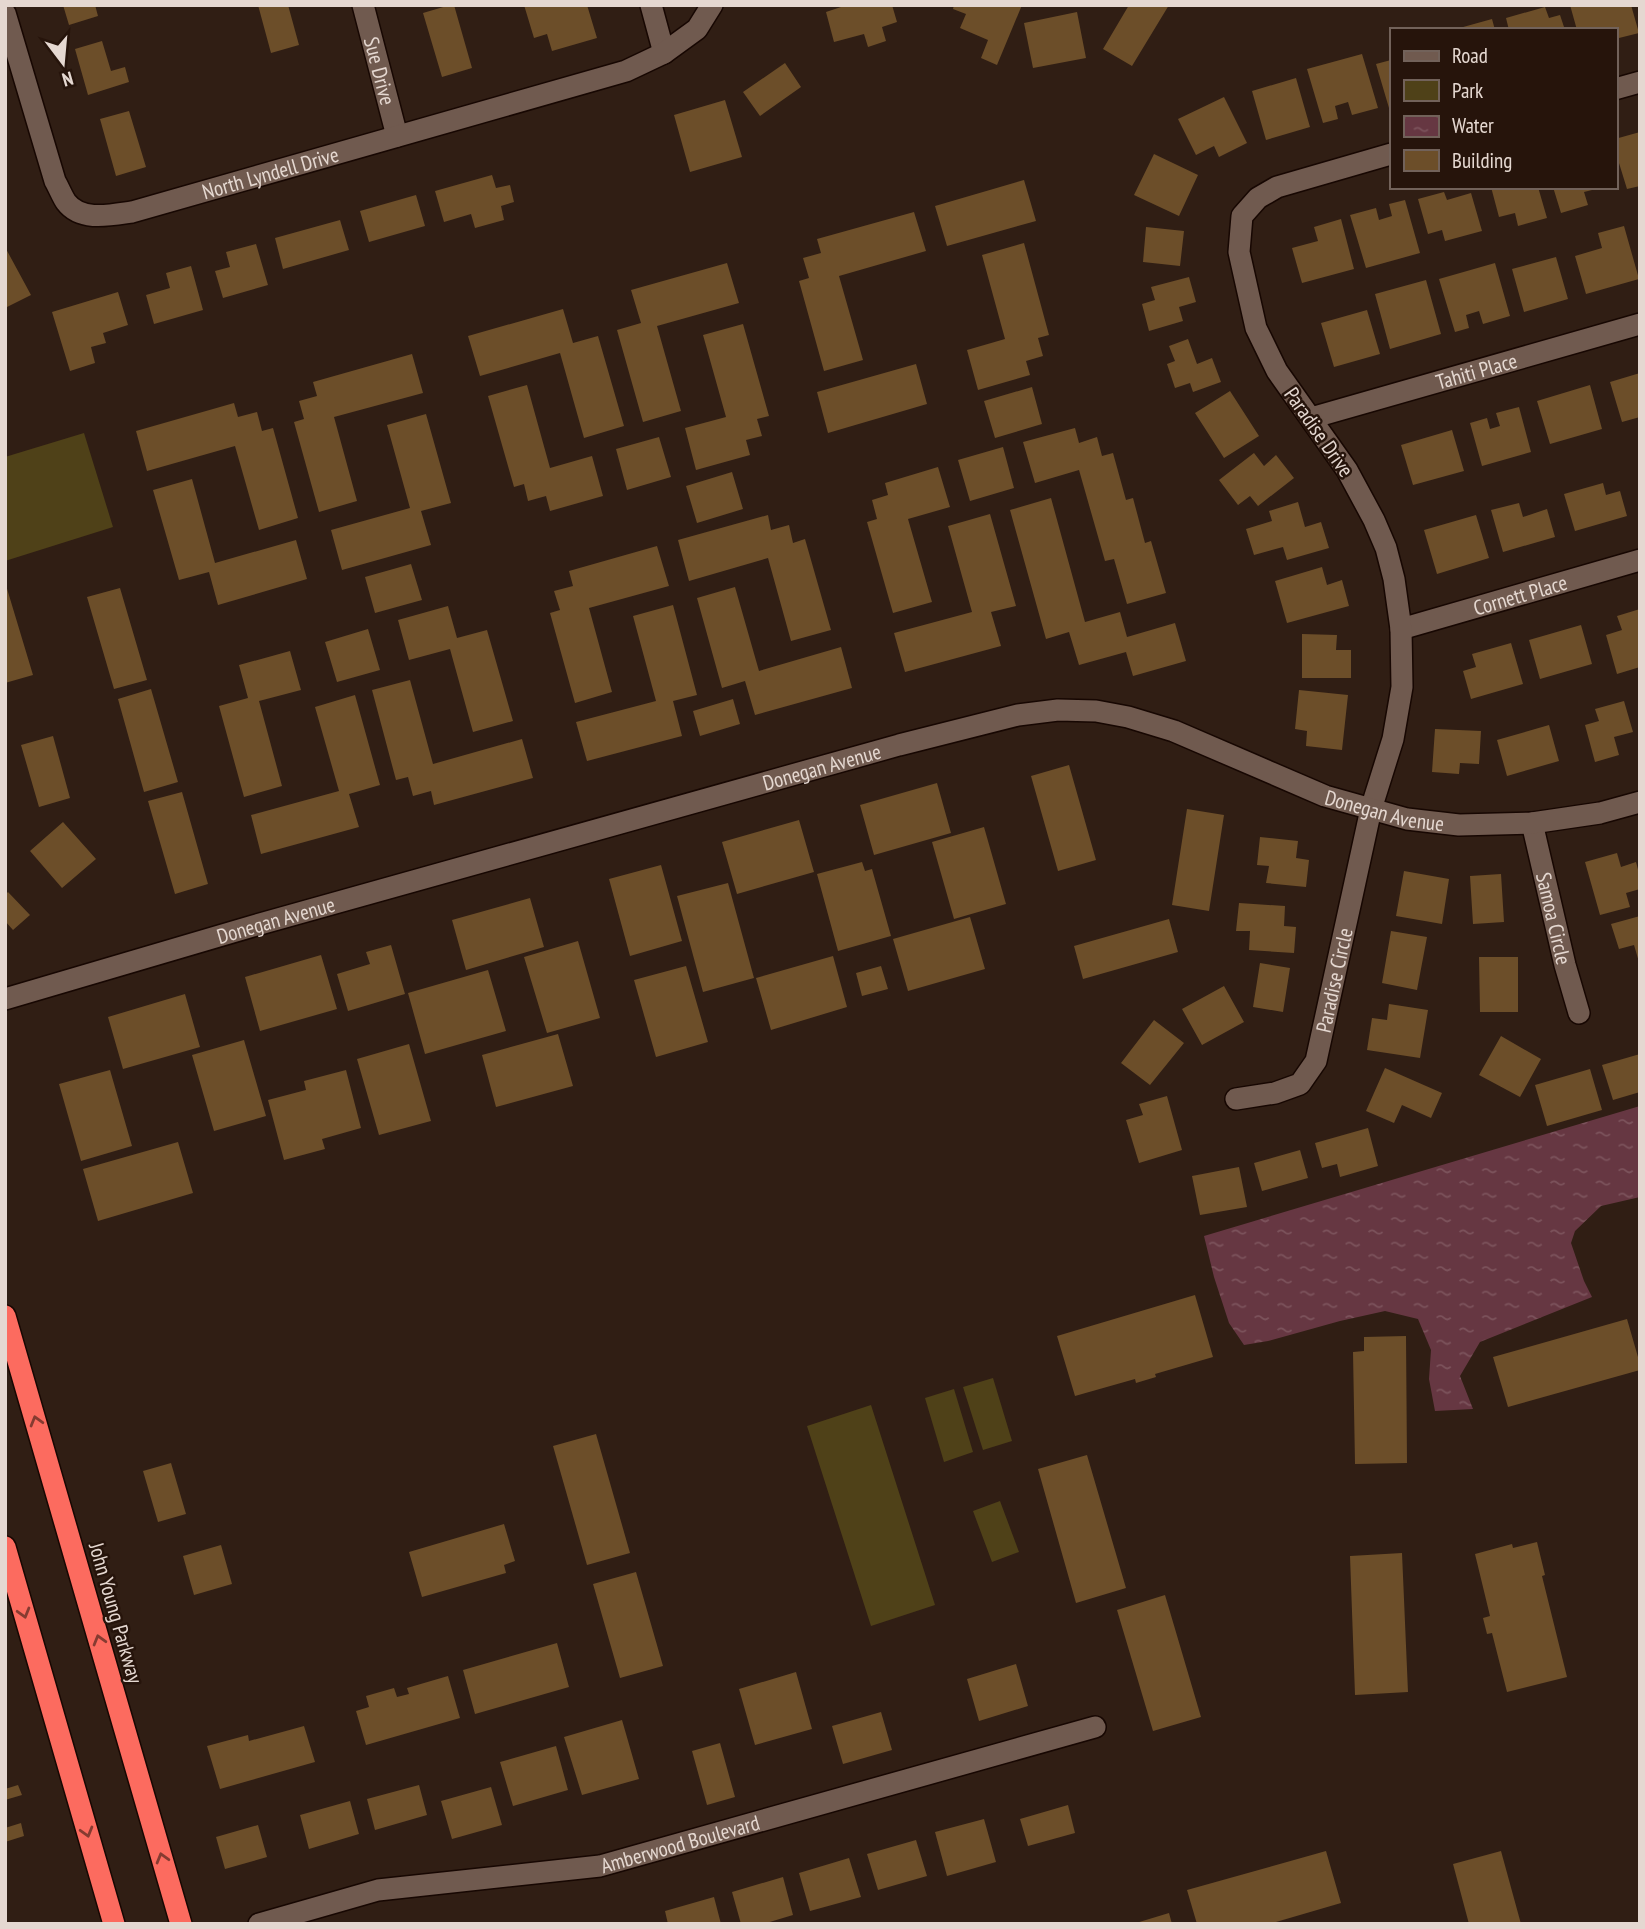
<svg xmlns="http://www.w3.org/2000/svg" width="1645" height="1929" font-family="'PT Sans Narrow',sans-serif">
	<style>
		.green { fill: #4f4118 }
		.water { fill: url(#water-ripples) }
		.building { fill: #6c4e29 }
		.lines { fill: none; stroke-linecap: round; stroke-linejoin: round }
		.street-casing { stroke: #170702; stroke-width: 24 }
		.secondary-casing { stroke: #170702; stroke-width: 24 }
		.highway-casing { stroke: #170702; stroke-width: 24 }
		.street { stroke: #705a4f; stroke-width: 21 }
		.secondary { stroke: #705a4f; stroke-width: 21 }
		.highway { stroke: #fc6b5f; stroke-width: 21 }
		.oneway { stroke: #863b31 }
		.labels { text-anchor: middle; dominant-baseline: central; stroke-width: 5; stroke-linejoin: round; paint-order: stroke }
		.street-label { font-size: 21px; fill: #e5d8d1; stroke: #26140b }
	</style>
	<defs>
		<pattern id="water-ripples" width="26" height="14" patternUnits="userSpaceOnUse" patternTransform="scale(1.75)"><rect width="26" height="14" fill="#663742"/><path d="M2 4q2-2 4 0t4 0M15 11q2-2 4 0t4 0" fill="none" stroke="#7c535c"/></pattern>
	</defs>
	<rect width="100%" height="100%" fill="#301e14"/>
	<path class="green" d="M84 433 113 527 5 561V457Z
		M993 1378 1012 1441 983 1450 963 1387Z
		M954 1389 973 1452 944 1462 925 1398Z
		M871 1405 935 1605 871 1626 807 1426Z
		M1000 1501 1019 1552 992 1562 973 1511Z"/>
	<path class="water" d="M1640 1106V1197L1601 1206 1575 1231 1571 1243 1584 1281 1592 1297 1480 1342 1460 1376 1473 1409 1435 1411 1429 1379 1431 1350 1418 1319 1385 1311 1340 1321 1268 1341 1244 1345 1229 1323 1214 1277 1204 1236Z"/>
	<path class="building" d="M63 5H95L98 16 69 25Z
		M258 5H288L299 45 271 53Z
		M450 5H454L472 68 442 77 423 13Z
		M524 5H587L597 38 552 51 547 34 534 38Z
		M847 5H892L897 22 882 27 886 41 868 47 864 34 834 42 826 12Z
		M954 5H1022L997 65 981 58 988 40 960 28 966 14 953 9Z
		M1129 5H1169L1132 66 1103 49Z
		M1570 5H1631L1639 33 1615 39V30H1577Z
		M1545 7 1549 18 1560 15 1565 30H1509L1506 18Z
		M1077 12 1086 58 1033 68 1024 23Z
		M1492 19 1495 30H1456V29Z
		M102 41 111 71 125 67 129 82 88 95 75 49Z
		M1362 54 1378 108 1352 115 1348 102 1335 106 1338 119 1323 123 1307 69Z
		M1391 60V107L1389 108 1376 64Z
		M785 63 801 87 760 116 743 92Z
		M1296 78 1310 127 1266 140 1252 91Z
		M1224 97 1247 143 1219 157 1214 146 1196 155 1178 119Z
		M725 100 742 157 690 172 674 115Z
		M129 111 146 167 116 176 100 119Z
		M1640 132V186L1627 189 1615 150V139Z
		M1154 154 1198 175 1179 216 1134 195Z
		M492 175 496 188 510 185 514 202 501 206 504 220 475 228 471 214 444 222 435 191Z
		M1024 180 1036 221 947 246 935 206Z
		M1491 187H1538L1547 218 1518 226 1515 213 1499 217Z
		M1553 187H1600V188L1584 192 1588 205 1561 213Z
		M1444 192 1447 200 1471 193 1482 231 1445 241 1442 230 1428 234 1418 199Z
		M416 195 425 226 369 242 360 211Z
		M1405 200 1420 253 1366 268 1350 215 1376 208 1379 220 1392 216 1389 204Z
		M914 212 926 251 839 276 863 360 824 371 799 281 809 278 803 258 821 253 817 239Z
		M1341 219 1354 269 1302 283 1292 248 1318 241 1314 227Z
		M340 220 349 250 283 269 275 238Z
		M1624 226 1639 279 1586 294 1575 256 1602 248 1598 233Z
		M1146 227 1184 231 1180 266 1143 262Z
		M1024 243 1049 335 1038 338 1043 356 1026 361 1030 375 978 390 967 350 1005 339 982 255Z
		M256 244 268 285 223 298 215 271 230 267 226 252Z
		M5 247 31 295 5 308Z
		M1556 257 1568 299 1524 312 1512 269Z
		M727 263 739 303 657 326 681 411 643 422 617 330 641 323 631 290Z
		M1495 263 1510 316 1483 324 1479 311 1466 315 1469 328 1455 332 1439 279Z
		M191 266 203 310 154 324 146 295 170 288 166 273Z
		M1189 277 1196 302 1179 307 1183 321 1149 331 1142 304 1155 300 1151 287Z
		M1426 280 1441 334 1390 349 1375 294Z
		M118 292 128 325 103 333 106 343 91 347 95 363 70 371 52 312Z
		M563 309 573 343 598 336 624 426 584 438 560 353 480 376 468 336Z
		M1367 310 1380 354 1334 367 1321 323Z
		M743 324 769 416 757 419 762 436 746 440 750 455 696 470 685 428 726 417 703 335Z
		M1188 339 1197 364 1212 358 1221 382 1193 392 1190 383 1175 388 1167 364 1175 361 1169 346Z
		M412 354 423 393 334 417 357 501 319 512 294 422 304 419 299 401 317 396 313 382Z
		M916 364 927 404 828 433 817 392Z
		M1640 373V417L1622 422 1610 382Z
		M527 385 550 468 592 456 603 496 550 511 546 496 528 501 524 484 514 487 488 396Z
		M1590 385 1602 429 1550 444 1537 401Z
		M1032 387 1042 424 995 438 984 401Z
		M1230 391 1259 436 1224 458 1195 413Z
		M234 403 238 417 257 412 262 431 273 428 298 518 259 530 235 446 147 471 136 431Z
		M1519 407 1531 452 1482 466 1470 423 1487 418 1490 429 1500 426 1496 413Z
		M426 414 451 503 421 511 431 545 342 570 331 530 410 508 387 425Z
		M1075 428 1079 443 1097 437 1102 456 1113 453 1126 500 1133 498 1145 543 1151 541 1166 593 1127 604 1114 559 1105 561 1079 470 1035 483 1023 442Z
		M1452 430 1464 471 1413 485 1401 445Z
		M659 437 671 477 627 490 616 449Z
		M1003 447 1014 488 970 501 958 460Z
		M1254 453 1264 466 1276 455 1294 478 1258 506 1250 496 1238 505 1219 480Z
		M938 467 950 507 908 519 932 602 893 613 867 522 877 519 872 500 888 495 885 483Z
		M732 472 743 509 697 523 686 486Z
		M192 479 215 563 296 540 307 579 218 605 209 572 179 580 153 490Z
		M1603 483 1606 495 1620 491 1627 516 1575 531 1564 494Z
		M1051 498 1085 622 1120 612 1127 637 1175 623 1186 661 1133 676 1126 652 1079 665 1069 632 1046 639 1010 510Z
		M1298 502 1305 527 1321 522 1329 548 1287 560 1283 547 1254 555 1246 529 1272 521 1269 511Z
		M1519 503 1523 517 1547 509 1555 537 1503 552 1491 510Z
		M990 514 1016 606 991 612 1001 646 905 672 894 633 972 612 948 526Z
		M768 515 771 530 789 525 793 543 805 539 831 630 791 641 768 558 689 581 678 540Z
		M1476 515 1489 558 1437 574 1424 530Z
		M657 546 669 586 589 608 612 692 575 703 550 613 560 610 554 591 573 586 569 571Z
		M411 564 422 600 375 613 365 577Z
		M1322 567 1327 585 1342 580 1349 606 1287 623 1275 581Z
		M5 582 33 675 5 683Z
		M735 587 759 671 841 647 852 688 755 715 745 681 722 688 697 598Z
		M120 588 147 680 114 689 87 597Z
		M673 605 697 695 673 701 682 736 587 761 576 722 656 701 633 616Z
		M448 606 457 638 487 630 513 721 473 732 450 649 409 660 398 620Z
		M1640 609V667L1617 674 1606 635 1622 630 1617 616Z
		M1581 625 1592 664 1540 679 1529 640Z
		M368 629 380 670 337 682 325 642Z
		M1302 634 1337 635 1336 650H1351V678H1302Z
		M1511 643 1523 684 1471 699 1463 671 1476 667 1472 654Z
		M290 651 301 690 259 701 282 786 244 797 219 706 248 698 239 665Z
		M410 680 433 764 522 739 533 778 434 805 431 791 413 796 408 777 396 780 372 690Z
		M151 689 178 782 144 792 118 699Z
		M1299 690 1348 695 1342 750 1306 746 1307 731 1295 729Z
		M355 695 380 785 349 794 359 827 261 854 251 815 339 791 315 707Z
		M733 699 740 724 700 736 693 711Z
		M1624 701 1633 732 1614 737 1619 755 1595 762 1585 725 1599 721 1595 709Z
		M1549 725 1559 761 1507 776 1497 740Z
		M1435 729 1481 731 1479 764 1460 763 1459 774 1432 772Z
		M53 736 70 798 39 807 21 745Z
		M1069 765 1096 860 1058 871 1031 776Z
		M937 783 951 833 874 855 860 805Z
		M182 792 208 884 175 894 148 801Z
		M1187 809 1224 815 1209 911 1172 905Z
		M799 820 814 872 737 894 722 842Z
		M63 822 96 859 62 888 30 851Z
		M984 827 1006 904 954 919 932 842Z
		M1260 837 1298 841 1296 858 1309 860 1306 887 1266 883 1269 866 1257 865Z
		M1617 853 1621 867 1636 862 1640 877V889L1626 893 1630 907 1600 915 1585 862Z
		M862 862 865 871 872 869 891 936 838 951 817 874Z
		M661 865 682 941 630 956 609 879Z
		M1404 871 1449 879 1442 924 1396 916Z
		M1501 874 1504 922 1473 924 1470 876Z
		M728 883 754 978 703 992 677 896Z
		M8 892 30 915 13 930 5 921V895Z
		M530 898 544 947 466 970 452 920Z
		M1239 903 1285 906 1284 926 1296 927 1294 953 1249 950 1250 931H1236Z
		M1640 916V962H1639L1634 945 1619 949 1611 924Z
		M970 917 985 969 908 991 893 939Z
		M1169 919 1178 952 1083 979 1074 946Z
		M1391 931 1427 937 1417 990 1382 983Z
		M578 941 600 1018 547 1033 524 957Z
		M391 945 405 994 348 1011 337 974 370 964 366 952Z
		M321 955 337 1009 260 1031 245 977Z
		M833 956 847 1007 771 1030 756 978Z
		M1479 957H1518V1012H1480Z
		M1260 963 1290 968 1283 1012 1253 1007Z
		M686 966 708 1042 656 1057 634 980Z
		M881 966 888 989 862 996 856 973Z
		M488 970 506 1031 425 1054 408 993Z
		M1224 986 1244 1022 1202 1045 1182 1009Z
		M185 994 200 1047 123 1069 108 1017Z
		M1389 1004 1428 1010 1420 1058 1367 1050 1372 1018 1387 1020Z
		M1154 1020 1184 1043 1150 1085 1121 1063Z
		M558 1034 573 1086 496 1107 482 1055Z
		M1501 1036 1541 1059 1520 1097 1479 1075Z
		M244 1040 266 1116 214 1131 192 1055Z
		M409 1044 431 1121 379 1135 357 1059Z
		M1640 1054V1092L1613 1100 1602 1065Z
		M1385 1068 1442 1093 1431 1118 1402 1105 1394 1123 1366 1111Z
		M1590 1069 1602 1110 1547 1126 1535 1085Z
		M110 1070 132 1146 81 1161 59 1084Z
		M346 1070 361 1128 322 1139 325 1149 284 1160 268 1100 306 1090 304 1081Z
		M1167 1096 1182 1150 1139 1163 1126 1120 1143 1115 1139 1104Z
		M1368 1128 1378 1166 1340 1177 1337 1164 1322 1168 1315 1143Z
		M178 1142 193 1193 98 1221 83 1169Z
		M1300 1150 1308 1178 1262 1191 1254 1163Z
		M1239 1167 1247 1207 1200 1215 1192 1176Z
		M1195 1295 1213 1357 1155 1374 1156 1377 1136 1383 1135 1379 1075 1396 1057 1336Z
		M1627 1319 1640 1364V1370L1508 1407 1493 1357Z
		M1406 1336 1407 1463 1355 1464 1353 1352 1364 1351V1337Z
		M596 1434 630 1553 587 1565 553 1446Z
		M1087 1455 1126 1588 1076 1603 1038 1469Z
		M171 1463 186 1514 158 1522 143 1471Z
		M504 1524 515 1561 504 1565 506 1573 422 1597 409 1552Z
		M1537 1542 1545 1575 1542 1576 1567 1677 1507 1692 1492 1633 1487 1634 1483 1618 1490 1616 1475 1554 1512 1544 1513 1548Z
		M221 1545 232 1584 194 1595 183 1556Z
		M1402 1553 1408 1692 1355 1695 1350 1556Z
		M636 1572 663 1666 620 1678 593 1584Z
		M1165 1595 1201 1717 1153 1731 1117 1610Z
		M557 1643 569 1687 475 1714 463 1670Z
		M1016 1664 1028 1706 979 1721 967 1679Z
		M796 1672 812 1729 755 1745 739 1689Z
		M448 1676 460 1718 366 1745 356 1711 369 1707 366 1696 394 1688 397 1697 409 1694 407 1688Z
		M881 1712 892 1750 843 1764 832 1726Z
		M622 1720 639 1779 582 1795 564 1737Z
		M304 1726 315 1762 220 1789 207 1746 248 1735 249 1741Z
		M720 1743 735 1797 707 1805 692 1751Z
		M556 1746 568 1790 513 1806 500 1762Z
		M18 1785 22 1795 5 1800V1789Z
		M419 1785 427 1815 375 1830 367 1799Z
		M491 1787 502 1825 452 1839 441 1801Z
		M350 1801 359 1834 309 1849 300 1815Z
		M1068 1805 1075 1833 1028 1846 1020 1819Z
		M984 1819 996 1862 947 1876 935 1832Z
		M21 1823 24 1836 5 1842V1828Z
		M258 1825 267 1857 225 1869 216 1837Z
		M916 1840 927 1876 878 1890 867 1854Z
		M1326 1851 1341 1903 1269 1924H1197L1187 1890Z
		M1501 1851 1521 1924H1469L1453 1864Z
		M849 1858 861 1897 810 1911 799 1873Z
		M783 1877 793 1915 763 1924H741L732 1892Z
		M714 1897 721 1924H668L665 1911Z
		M1169 1913 1172 1924H1136V1923Z"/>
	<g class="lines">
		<g class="street-casing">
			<g id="street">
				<path id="s1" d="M363 5 397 136"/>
				<path d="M651 5 664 53"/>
				<path id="s2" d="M5 13 55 181C59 188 62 196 66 202 81 222 111 215 132 212L626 71 664 53 697 29 712 5"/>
				<path d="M1615 89 1640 82"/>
				<path id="s3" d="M1311 418 1640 324"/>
				<path id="s4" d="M1401 629 1640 560"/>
				<path id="s5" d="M1532 823 1565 965 1579 1013"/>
				<path id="s6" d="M1236 1099 1275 1093 1300 1084 1316 1061 1371 809 1393 739 1402 687 1401 629 1394 579 1386 548 1374 520 1347 470 1277 371 1256 328 1239 252 1242 216 1258 198 1277 187 1391 154"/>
				<path id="s7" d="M259 1924 378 1890 600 1866 1095 1727"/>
			</g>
		</g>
		<g class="secondary-casing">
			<g id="secondary">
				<path id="s8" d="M5 999 253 926 899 745 1018 715 1058 710 1096 711 1128 717 1174 731 1325 796 1407 819 1459 825 1532 823 1600 813 1640 802"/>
			</g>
		</g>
		<g class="highway-casing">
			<path id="highway" d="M5 1316 181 1924
				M5 1547 114 1924"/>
		</g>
		<use href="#street" class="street"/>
		<use href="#secondary" class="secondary"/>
		<use href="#highway" class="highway"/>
	</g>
	<defs><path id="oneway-chevron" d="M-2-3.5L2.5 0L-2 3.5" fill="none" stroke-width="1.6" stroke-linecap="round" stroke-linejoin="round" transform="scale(1.75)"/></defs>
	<g class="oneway">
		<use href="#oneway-chevron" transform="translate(36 1421) rotate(-106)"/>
		<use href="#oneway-chevron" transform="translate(24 1613) rotate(74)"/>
		<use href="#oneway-chevron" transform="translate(99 1640) rotate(-106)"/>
		<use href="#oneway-chevron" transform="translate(87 1832) rotate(74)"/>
		<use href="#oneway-chevron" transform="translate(162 1858) rotate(-106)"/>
	</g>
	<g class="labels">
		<g class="street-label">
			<text stroke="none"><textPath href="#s1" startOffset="68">Sue Drive</textPath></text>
			<text stroke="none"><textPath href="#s2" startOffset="413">North Lyndell Drive</textPath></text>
			<text stroke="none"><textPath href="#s3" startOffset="172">Tahiti Place</textPath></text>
			<text transform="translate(1319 432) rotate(55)">Paradise Drive</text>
			<text stroke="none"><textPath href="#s4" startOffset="124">Cornett Place</textPath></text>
			<text stroke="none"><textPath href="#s8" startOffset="849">Donegan Avenue</textPath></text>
			<text stroke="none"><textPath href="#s8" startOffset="1437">Donegan Avenue</textPath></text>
			<text stroke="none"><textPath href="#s5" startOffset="98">Samoa Circle</textPath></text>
			<text stroke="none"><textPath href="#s8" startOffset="282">Donegan Avenue</textPath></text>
			<text stroke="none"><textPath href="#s6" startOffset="177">Paradise Circle</textPath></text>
			<text transform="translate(116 1613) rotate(74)">John Young Parkway</text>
			<text stroke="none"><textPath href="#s7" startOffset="430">Amberwood Boulevard</textPath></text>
		</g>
	</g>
	<rect width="1645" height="1929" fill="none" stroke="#e5d8d1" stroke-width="14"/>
	<rect x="1390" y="28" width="228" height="161" fill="#26140b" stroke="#72625a" stroke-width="2"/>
	<rect x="1404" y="51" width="35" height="10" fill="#705a4f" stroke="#72625a" stroke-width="2"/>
	<text x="1452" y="63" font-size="21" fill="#e5d8d1">Road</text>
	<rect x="1404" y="80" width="35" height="21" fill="#4f4118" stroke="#72625a" stroke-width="2"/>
	<text x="1452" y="98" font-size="21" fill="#e5d8d1">Park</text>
	<rect x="1404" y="116" width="35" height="21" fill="url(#water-ripples)" stroke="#72625a" stroke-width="2"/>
	<text x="1452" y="133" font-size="21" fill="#e5d8d1">Water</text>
	<rect x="1404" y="150" width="35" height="21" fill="#6c4e29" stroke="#72625a" stroke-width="2"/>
	<text x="1452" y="168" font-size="21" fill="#e5d8d1">Building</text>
	<g transform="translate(63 63) rotate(164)" stroke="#26140b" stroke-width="5" paint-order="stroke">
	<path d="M0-5L12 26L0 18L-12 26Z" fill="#e5d8d1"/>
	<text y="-10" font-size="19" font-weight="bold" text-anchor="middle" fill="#e5d8d1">N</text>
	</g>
</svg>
